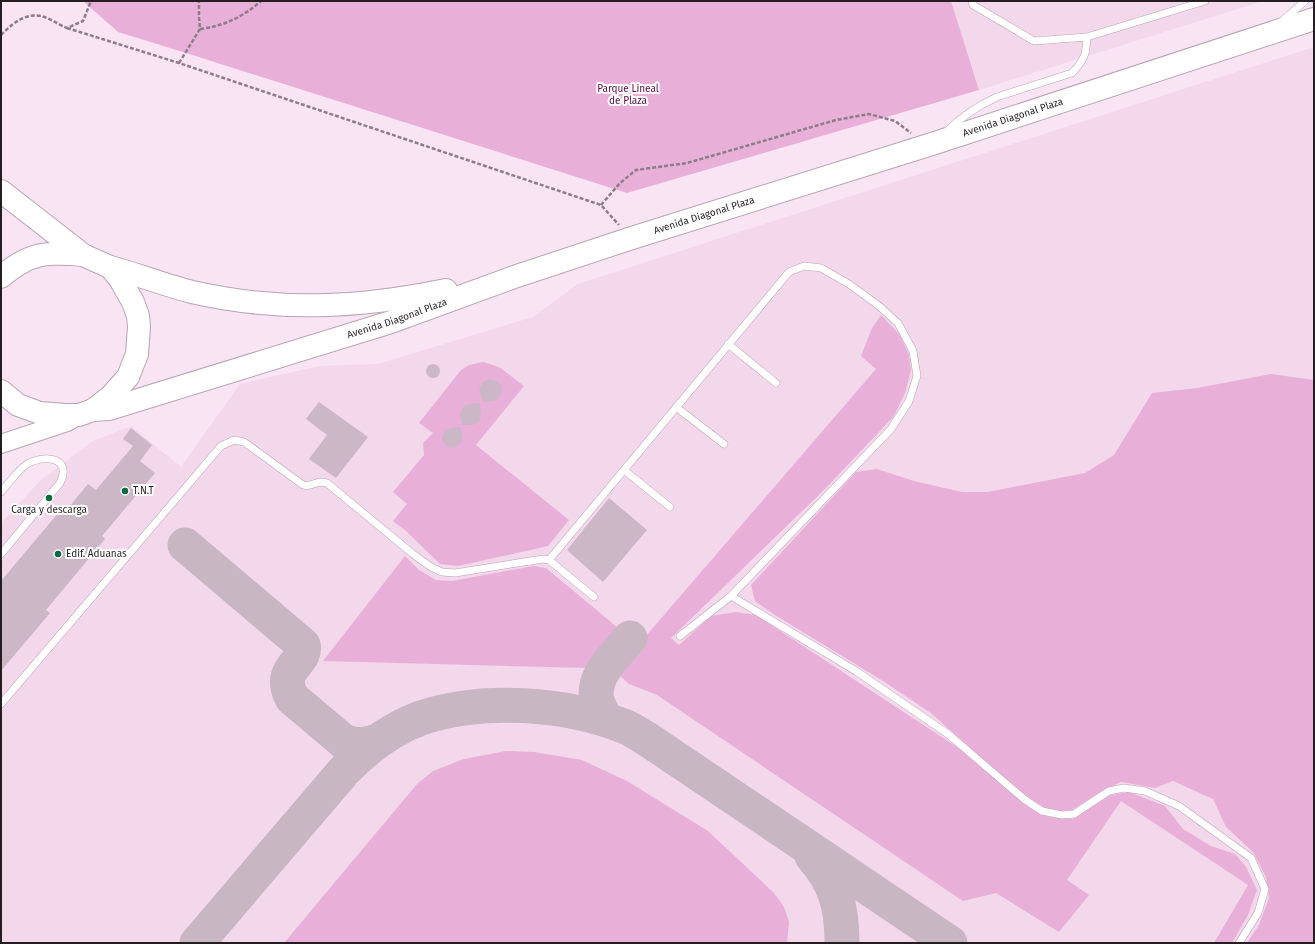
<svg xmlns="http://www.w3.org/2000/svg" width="1315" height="944" font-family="'Fira Sans',sans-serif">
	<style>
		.built { fill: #f3d7eb }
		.green { fill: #e8b0d8 }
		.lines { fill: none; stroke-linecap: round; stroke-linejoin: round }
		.taxiway { stroke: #c8b6c2; stroke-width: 35 }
		.building { fill: #ccb7c6 }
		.service-casing { stroke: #b8a3b2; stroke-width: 8 }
		.tertiary-casing { stroke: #b8a3b2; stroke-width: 20 }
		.primary-casing { stroke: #b8a3b2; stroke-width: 24 }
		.trunk-casing { stroke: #b8a3b2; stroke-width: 24 }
		.path { stroke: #8c7e88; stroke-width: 2.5; stroke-dasharray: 4 2; stroke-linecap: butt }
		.service { stroke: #fff; stroke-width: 7 }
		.tertiary { stroke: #fff; stroke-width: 18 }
		.primary { stroke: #fff; stroke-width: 22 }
		.trunk { stroke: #fff; stroke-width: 22 }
		.poi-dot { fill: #066a40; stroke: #fff; stroke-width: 1.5 }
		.labels { text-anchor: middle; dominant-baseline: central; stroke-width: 4; stroke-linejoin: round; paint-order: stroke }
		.park-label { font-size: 10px; fill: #540c47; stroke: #fff }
		.street-label { font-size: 10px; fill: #241d22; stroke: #fff }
		.poi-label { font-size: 10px; fill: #241d22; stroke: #fff; text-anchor: start }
	</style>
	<rect width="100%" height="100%" fill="#f9e4f3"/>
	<path class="built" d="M951 1H1263L979 90Z
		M1314 47V943H1V523L41 480 93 441 131 426 181 467 240 384 320 366 378 364 533 317 578 284Z"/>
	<path class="green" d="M83 1H951L979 90 627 193 186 53 118 32Z
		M881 315 900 335 909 355 911 370 905 393 894 416 826 488 671 638 679 645 711 616 736 612 756 615 960 749 985 767 1030 808 1049 817 1072 819 1106 796 1129 792 1165 806 1183 829 1211 846 1235 854 1246 867 1257 890 1248 915 1232 943H1214L1248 885 1121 801 1067 880 1089 895 1059 932 996 893 963 901 657 695 629 684 617 673 639 644 876 369 861 356 872 328Z
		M483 362 499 367 524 386 476 445 569 520 548 546 458 566 440 564 406 531 393 521 407 504 393 492 424 455 423 443 433 433 419 423 461 370 469 365Z
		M1271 374 1314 380V943H1247L1259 925 1269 898 1266 877 1253 852 1226 827 1213 799 1173 781 1155 788 1121 782 1102 791 1072 810 1058 811 1041 807 1023 795 931 713 883 681 775 615 755 601 751 585 856 472 877 469 914 481 962 492H988L1085 473 1114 455 1152 393 1197 388Z
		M405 556 419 570 436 580 452 581 533 566 546 568 617 627V634L588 668 323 661Z
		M506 751 534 752 582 760 627 781 708 831 774 893 784 907 789 922 787 943H284L417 784 433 771 464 759Z"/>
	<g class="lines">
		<path class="taxiway" d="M185 545 303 645C308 663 276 667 292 698L343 741C356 746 366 745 378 741
			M606 720C603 714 599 707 597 701 591 676 616 655 630 638
			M812 856C836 883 842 908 842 943
			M197 943 344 771C365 749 391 729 421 718 482 697 566 703 626 727 633 730 640 735 647 739L950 943"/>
	</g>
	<path class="building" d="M426 371a7 7 0 1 1 14 0a7 7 0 1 1-14 0Z
		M490 379 497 381 500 384 502 387 501 394 497 400 483 402 479 389 483 382Z
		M319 402 368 437 336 478 309 459 327 435 306 419Z
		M480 403 481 415 479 422 473 425H462L460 415 462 408 468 404Z
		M460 427 463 437 461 443 456 447 449 448 446 446 442 440 444 431 450 428Z
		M131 428 152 445 140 461 155 473 102 536 105 539 46 610 50 613 1 671V581L65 505 68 508 88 484 96 490 133 446 123 439Z
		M609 498 647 530 603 582 567 550Z"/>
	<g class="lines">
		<g class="service-casing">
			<path id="service" d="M972 1 973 5 1034 41 1087 37 1205 1
				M1281 22 1305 1
				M946 132C960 118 979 105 997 97L1072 73C1085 59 1086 55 1087 37
				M728 344 776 383
				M676 407 724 444
				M624 470 670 507
				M1 492C9 483 17 471 27 464 44 454 73 457 60 483L1 554
				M549 560 789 272 804 266 821 268 849 284 879 306 898 323 913 351 917 376 909 401 891 429 731 596 680 636
				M731 596 856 671 948 734 1024 799 1042 811 1062 815 1074 814 1109 791 1124 788 1145 791 1179 806 1251 858 1265 889 1258 913 1239 943
				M1 704 221 446 234 440 244 442 303 485C313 488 316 479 327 483L413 554 431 567 442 572 455 573 543 559 549 560 594 597"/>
		</g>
		<g class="tertiary-casing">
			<path id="tertiary" d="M1 444 67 422 79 415"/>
		</g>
		<g class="primary-casing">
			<g id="primary">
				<path d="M110 267C137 274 164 285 192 292 280 312 358 308 446 290"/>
				<path id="s1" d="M93 410 109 409 391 322 517 276 632 238 935 143 1314 19"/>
			</g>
		</g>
		<g class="trunk-casing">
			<path id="trunk" d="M1 191 83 255 110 267 120 279 133 302 138 316 139 327 137 354 128 377 110 397 93 410 79 415H65L40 413 18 405 1 391
				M1 277C30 252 46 252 83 255"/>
		</g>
		<path class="path" d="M67 28 179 63 601 205 619 225
			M200 29C224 26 243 17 261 1
			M1 35C12 24 24 13 41 16 50 18 59 25 67 28L83 21 91 1
			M179 63 200 29 199 17V1
			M601 205 620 183 636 170 687 163 836 120 869 114 895 121 911 133"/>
		<use href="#service" class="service"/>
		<use href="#tertiary" class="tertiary"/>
		<use href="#primary" class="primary"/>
		<use href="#trunk" class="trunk"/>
	</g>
	<g class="poi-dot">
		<circle cx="125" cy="491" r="4"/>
		<circle cx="49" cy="498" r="4"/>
		<circle cx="58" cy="554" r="4"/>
	</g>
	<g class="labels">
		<g class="park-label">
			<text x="628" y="89">Parque Lineal<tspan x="628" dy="12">de Plaza</tspan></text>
		</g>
		<g class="street-label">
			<text stroke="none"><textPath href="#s1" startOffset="966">Avenida Diagonal Plaza</textPath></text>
			<text stroke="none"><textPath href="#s1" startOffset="642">Avenida Diagonal Plaza</textPath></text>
			<text stroke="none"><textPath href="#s1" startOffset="318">Avenida Diagonal Plaza</textPath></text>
		</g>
		<g class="poi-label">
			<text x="133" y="491">T.N.T</text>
			<text x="49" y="510" text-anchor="middle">Carga y descarga</text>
			<text x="66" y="554">Edif. Aduanas</text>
		</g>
	</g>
	<rect width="1315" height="944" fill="none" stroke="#241d22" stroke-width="4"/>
</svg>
